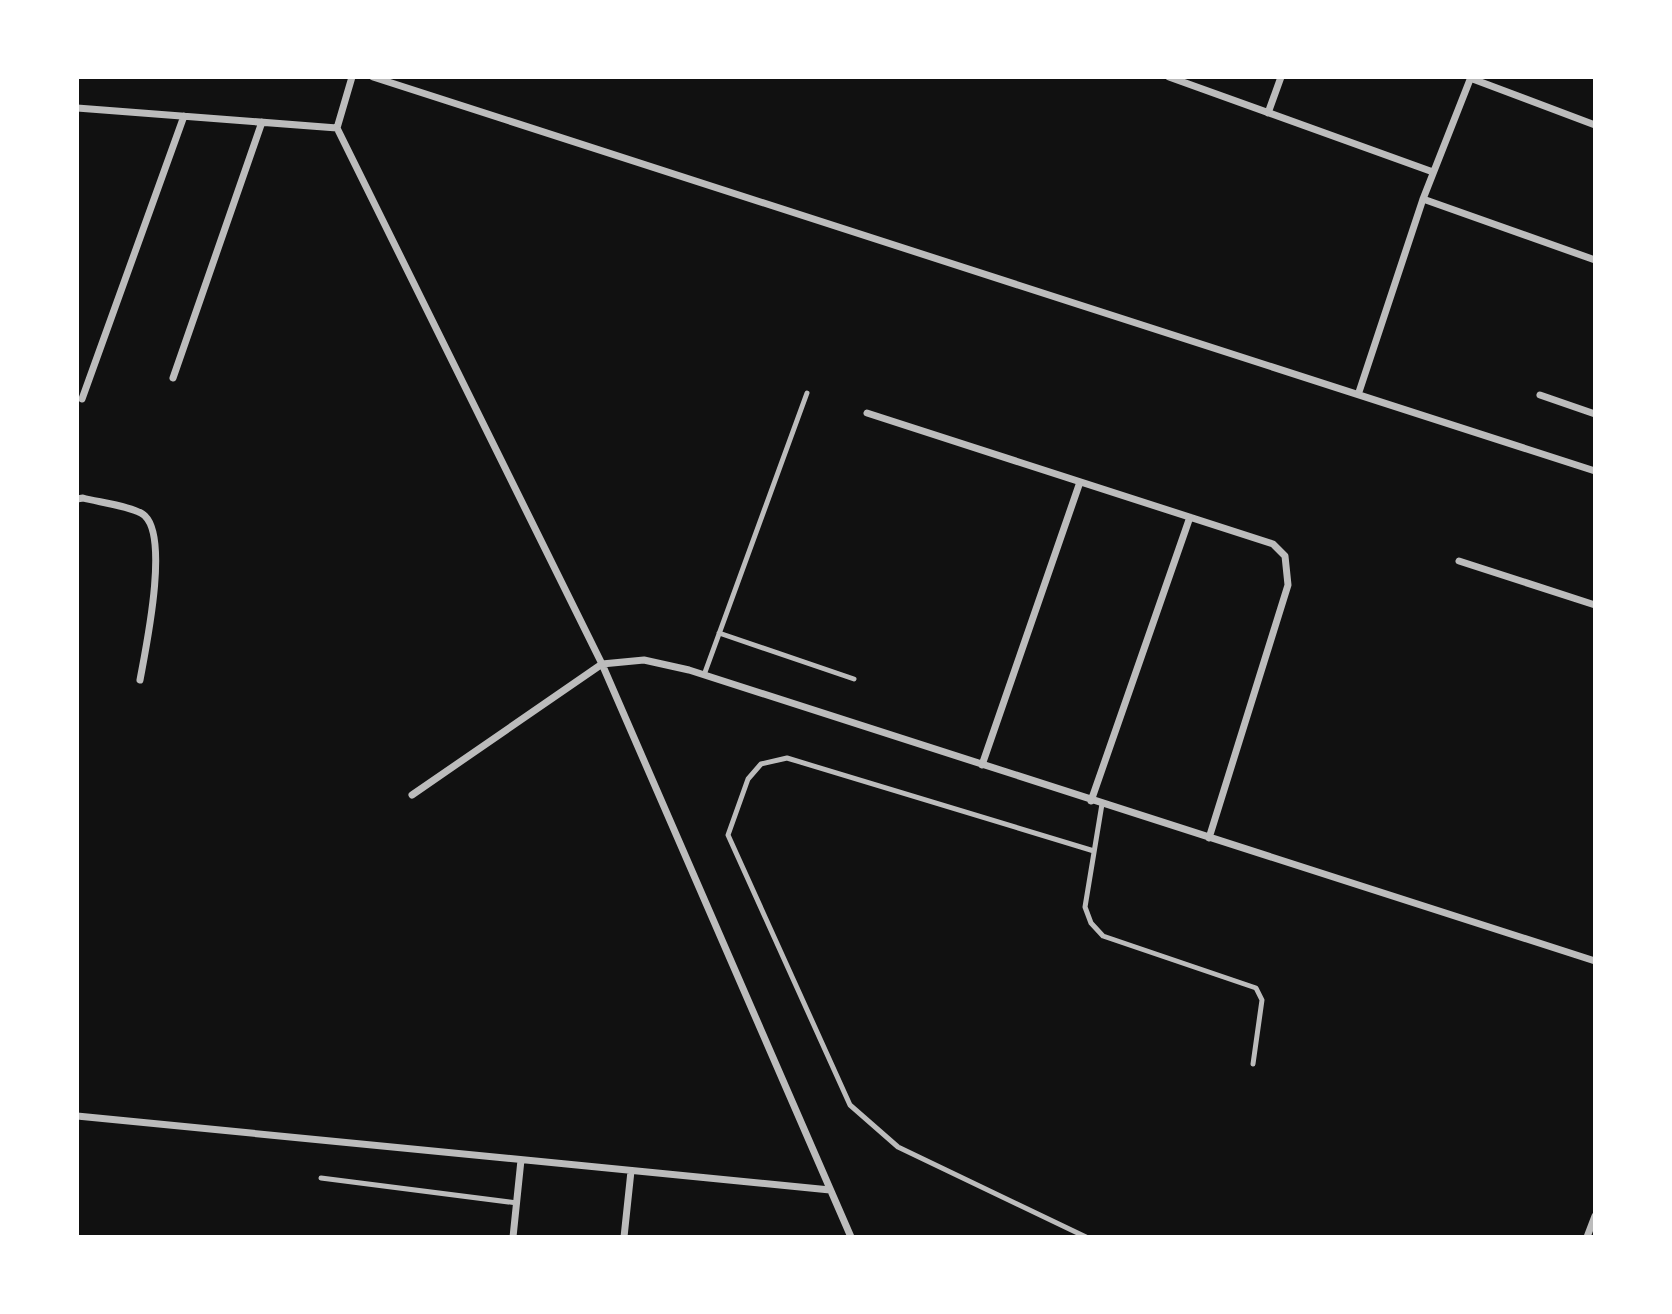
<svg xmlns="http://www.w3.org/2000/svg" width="1672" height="1314" font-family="'Open Sans',sans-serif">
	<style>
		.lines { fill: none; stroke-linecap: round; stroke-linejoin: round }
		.service { stroke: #bcbcbc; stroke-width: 5 }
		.minor { stroke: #bcbcbc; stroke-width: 7 }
	</style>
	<rect width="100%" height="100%" fill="#111"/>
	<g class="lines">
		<path class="service" d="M719 633 854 679
			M704 675 807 393
			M1102 804 1085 907 1091 923 1103 936 1256 988 1262 1000 1253 1064
			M321 1178 517 1203
			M1086 1237 898 1147 850 1105 728 835 748 779 761 764 787 758 1094 851"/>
		<path class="minor" d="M373 77 1595 471
			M1169 77 1433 172
			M1470 78 1595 125
			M77 108 337 128
			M1268 113 1281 77
			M337 128 602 664 851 1237
			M337 128 352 77
			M1423 199 1595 260
			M173 378 262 122
			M1359 392 1423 199 1471 77
			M1540 395 1595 414
			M82 399 184 116
			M867 413 1273 544 1285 556 1288 585 1209 838
			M77 499 83 498C97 502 137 507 145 516 169 539 146 647 140 680
			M1459 561 1595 605
			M982 765 1080 482
			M412 795 602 664 644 660 689 670 1595 961
			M1091 801 1190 517
			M77 1116 830 1190
			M513 1237 521 1160
			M624 1237 631 1171
			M1587 1237 1595 1216"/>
	</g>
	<rect width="1672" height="1314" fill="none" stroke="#ffffff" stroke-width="158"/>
</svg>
